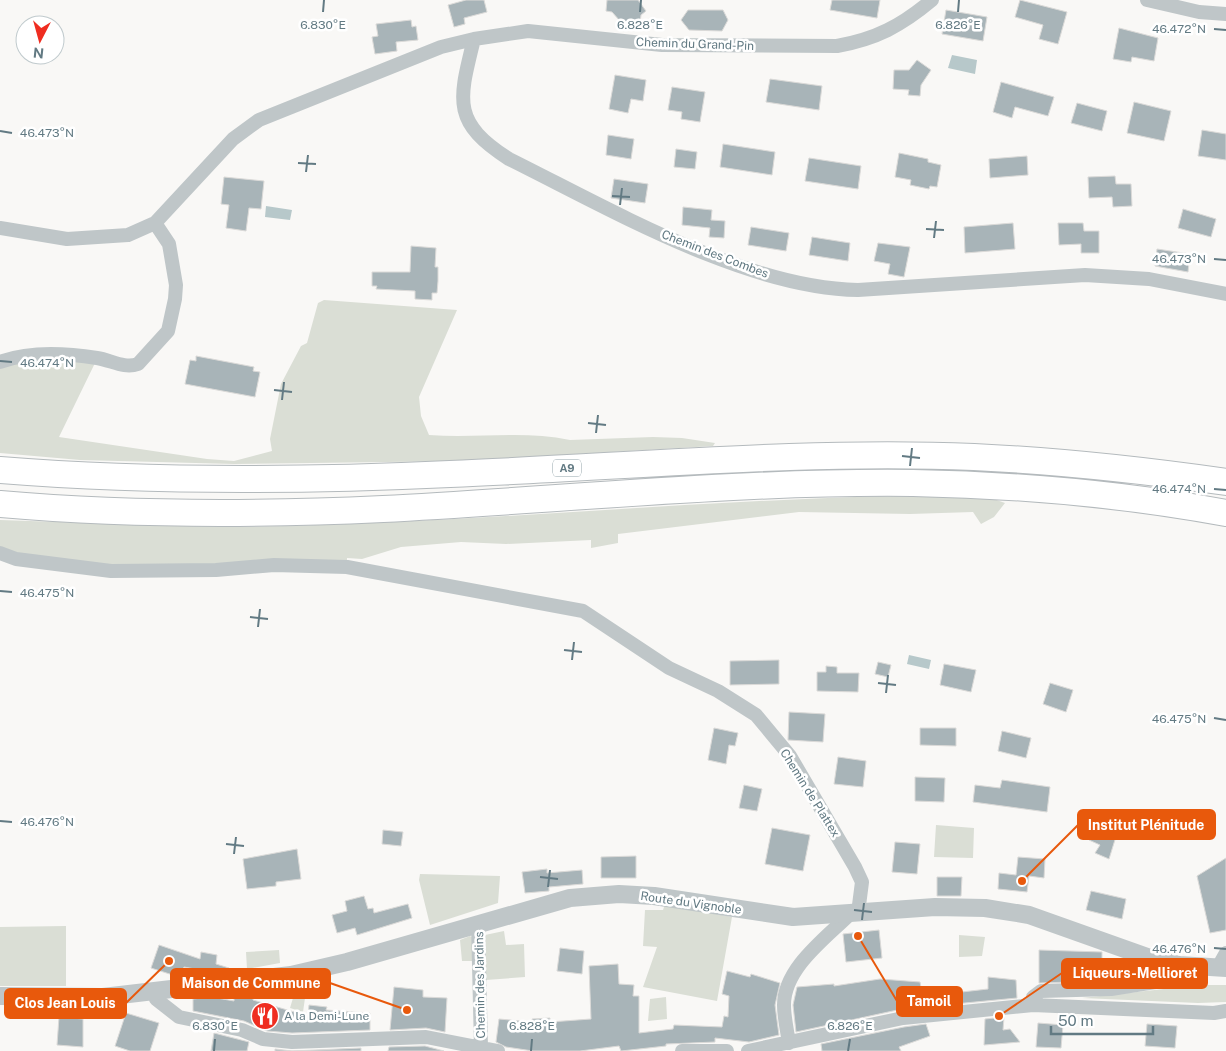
<svg xmlns="http://www.w3.org/2000/svg" width="1226" height="1051" font-family="'Public Sans',sans-serif">
	<style>
		.green { fill: #daded5 }
		.water { fill: #b7c8ca }
		.building { fill: #a8b4b8; stroke: #dbdad8 }
		.lines { fill: none; stroke-linecap: round; stroke-linejoin: round }
		.motorway-casing { stroke: #b4babd; stroke-width: 28 }
		.minor { stroke: #bfc6c8; stroke-width: 14 }
		.tertiary { stroke: #bfc6c8; stroke-width: 18 }
		.motorway { stroke: #fff; stroke-width: 26 }
		.ticks { fill: none; stroke: #627a83; stroke-width: 2 }
		.labels { text-anchor: middle; dominant-baseline: central; stroke-width: 5; stroke-linejoin: round; paint-order: stroke }
		.shield { fill: #fff; stroke: #91a2a8; stroke-width: 1 }
		.shield-label { font-size: 11px; font-weight: bold; fill: #627a83 }
		.street-label { font-size: 12px; fill: #627a83; stroke: #fff }
		.poi-label { font-size: 12px; fill: #627a83; stroke: #fff; text-anchor: start }
		.ticks-label { font-size: 12px; text-anchor: middle; fill: #627a83; stroke: #fff; stroke-width: 5; stroke-linejoin: round; paint-order: stroke }
		.leader { fill: none; stroke: #e8590c; stroke-width: 2 }
		.callout-dot { fill: #e8590c; stroke: #fff; stroke-width: 2 }
		.callout { fill: #e8590c; stroke: #e8590c; stroke-width: 2 }
		.callout-label { font-size: 14px; text-anchor: middle; font-weight: bold; fill: #fff }
	</style>
	<rect width="100%" height="100%" fill="#f9f8f6"/>
	<path class="green" d="M324 300 457 310 419 397 421 416 429 435C476 439 523 430 570 440L653 437 682 438 715 443 713 446 463 461 234 464 80 460 0 453V368C27 357 66 358 95 363L59 437 207 459 234 461 272 451 270 439 281 384 301 346 307 343 318 303Z
		M881 496 988 497 1005 503 994 517 981 524 973 512 910 514 799 512 618 534V543L591 548V540L506 544 461 542 401 547 362 559 347 558V567L111 571 0 553V520C95 523 189 528 284 526 483 521 682 502 881 496Z
		M936 825 974 828 973 858 934 857Z
		M420 874 500 876 498 903 430 925 419 880Z
		M665 904 732 917 717 1001 643 987 657 947 643 946 645 910H663Z
		M66 926V986H0V927Z
		M504 931 506 945 524 944 525 977 486 980 485 935Z
		M959 935 985 937 982 956 959 957Z
		M470 936 476 940V961H462L460 940Z
		M279 950 280 963 247 969 246 952Z
		M1200 985H1226V1002L1198 1003 1082 998Z
		M296 988 306 991 303 1012 290 1008Z
		M666 997 667 1019 648 1021 650 999Z"/>
	<path class="water" d="M952 55 977 60 975 74 948 68Z
		M266 206 292 210 290 220 265 217Z
		M909 655 931 660 929 669 907 664Z"/>
	<path class="building" d="M466 0H484L487 12 464 18 465 24 454 27 448 5Z
		M607 0H638L646 11 641 15 640 23 620 21 612 12 606 11Z
		M832 0H880L877 18 830 10Z
		M1020 0 1067 12 1058 44 1039 39 1043 25 1015 17Z
		M688 10H723L728 20 722 31 689 30 681 20Z
		M946 10 987 17 983 41 942 34Z
		M411 20 412 27 416 26 418 40 396 42 397 51 375 54 372 37 378 36 376 24Z
		M1119 28 1158 38 1154 61 1132 57 1131 62 1113 59Z
		M917 60 931 70 921 85 920 96 908 95 909 90 893 89 894 70H909Z
		M615 75 646 80 643 101 631 99 628 113 609 109Z
		M770 79 822 86 819 110 766 102Z
		M1001 82 1054 97 1048 116 1015 107 1012 118 993 112Z
		M672 87 705 92 700 122 681 119 682 112 668 110Z
		M1134 102 1171 111 1164 141 1127 133Z
		M1077 103 1107 111 1102 131 1071 123Z
		M1202 130 1226 134V160L1198 156Z
		M608 135 634 139 631 159 606 155Z
		M723 144 775 152 772 175 720 167Z
		M676 149 697 152 695 169 674 167Z
		M899 153 928 159V162L941 165 937 187 930 186 929 189 910 185 911 180 895 177Z
		M1027 156 1028 175 990 178 989 159Z
		M809 158 861 166 858 189 805 181Z
		M1115 176 1116 184H1131L1132 206 1113 207 1112 197 1089 198 1088 177Z
		M224 177 264 181 261 209 249 208 246 231 226 228 229 205 221 204Z
		M614 179 648 184 645 203 611 198Z
		M683 207 712 210 711 220 725 221 724 238 709 237 710 228 682 225Z
		M1183 209 1216 219 1211 237 1178 228Z
		M1013 223 1015 249 965 253 964 227Z
		M1058 223H1083L1084 231H1099V253H1081V244L1059 245Z
		M751 227 789 233 786 251 748 245Z
		M812 237 850 243 848 261 809 255Z
		M878 243 910 247 904 277 888 274 890 264 874 261Z
		M411 246 436 248 435 267H438V281L437 293H432V300L415 299V291L376 289 377 286H372V272H410Z
		M1157 249 1190 254 1188 272 1155 266Z
		M196 356 254 367 253 371 260 372 255 397 185 384 190 360 196 361Z
		M779 660V684L730 685V661Z
		M878 662 891 665 888 677 875 674Z
		M944 664 976 670 971 692 940 685Z
		M826 666 837 667V673H859L858 692 817 691V672H826Z
		M1050 683 1073 690 1066 712 1043 704Z
		M789 712 825 714 823 742 788 740Z
		M714 728 738 733 735 746 729 745 726 764 708 760Z
		M920 728H956V746L920 745Z
		M1002 731 1031 738 1026 758 998 751Z
		M838 757 866 761 863 787 834 784Z
		M915 777 945 778 944 802 915 801Z
		M1002 780 1050 787 1047 812 973 802 975 785 1000 788Z
		M744 785 762 789 757 811 739 808Z
		M1084 815 1098 823 1118 830 1109 859 1095 853 1100 845 1089 840 1091 837 1077 829Z
		M772 828 810 835 803 871 765 864Z
		M383 830 403 832 401 846 382 844Z
		M895 842 920 844 917 874 892 872Z
		M297 849 301 879 276 882V886L247 889 243 859Z
		M636 856V878H601V857Z
		M1018 857 1045 859 1044 878 1029 876 1027 892 998 889 999 873 1016 875Z
		M1226 858V930L1210 933 1197 876Z
		M547 869V873L582 870 583 884 549 887V891L525 893 522 872Z
		M937 877H962L961 896H937Z
		M1091 891 1126 899 1122 919 1086 910Z
		M364 896 368 909 373 908 374 913 408 904 412 918 357 935 355 928 337 933 332 915 347 911 345 901Z
		M879 930 882 958 846 962 843 934Z
		M159 945 200 959 201 952 217 955 216 964 229 968 228 972 217 973 184 967 179 977 151 968Z
		M560 948 584 951 582 974 557 971Z
		M1039 950 1102 952V981L1039 983Z
		M618 964 619 984 634 985 633 996H639V1033L673 1029 674 1025 722 1027 724 1016 728 1017 729 996 722 994 727 971 750 977 751 974 780 983 775 1005 779 1035 749 1042 715 1038V1042L666 1044V1046L621 1051 619 1046 580 1051H533L506 1047 496 1042 499 1019 532 1022V1019L550 1018V1022L591 1019 589 966Z
		M988 977 1016 980 1017 998 902 1009 796 1032 793 1005 797 987 834 984V986L880 979 920 982 922 993H953L988 989Z
		M394 987 423 990V997L447 998 445 1032 426 1028 390 1030Z
		M211 997 234 1001V998H253V1000L308 1016 309 1005 327 1007 326 1010 370 1013V1030L292 1033 267 1031 244 1021 193 1011V999Z
		M126 1013 159 1023 150 1051H130L115 1046Z
		M59 1017 83 1019V1047L57 1045Z
		M1004 1017 1003 1030 1010 1029 1020 1042 984 1045 985 1019Z
		M1038 1023 1063 1025 1061 1048 1036 1047Z
		M926 1024 930 1036 899 1047 901 1051H822L821 1044 904 1027Z
		M1147 1024 1177 1026 1175 1048 1145 1046Z
		M214 1033 249 1042 247 1051H211Z
		M425 1046 444 1051H388L389 1047Z
		M361 1048V1051H275V1049L292 1051Z"/>
	<g class="lines">
		<g class="motorway-casing">
			<path id="motorway" d="M0 470C150 482 300 481 450 474 625 467 800 450 974 457 1059 461 1142 470 1226 482
				M0 504C127 515 256 515 383 509 559 500 736 481 913 483 1018 485 1123 494 1226 513"/>
		</g>
		<path class="minor" d="M1147 0 1199 12 1226 14
			M474 39C459 100 451 122 509 159 610 209 745 288 858 290L1085 275 1149 279 1226 294
			M0 228 67 239 128 235 155 223 233 139 259 120 441 47 474 39 528 31 662 45 837 46C876 39 901 26 932 0
			M0 362C29 351 66 353 97 358 111 360 124 369 138 364L168 331 175 299 176 285 169 244 155 223
			M0 553 16 559 111 571 216 570 274 565 347 567 583 611 669 668 718 691 756 715 790 756 855 867 862 882 858 913
			M478 923 481 1047
			M1217 969 1226 953
			M158 992 156 999 179 1017 242 1030 263 1039 292 1042 426 1037 498 1051
			M1033 1005V997L1041 991 1111 989 1168 980 1175 977 1179 965
			M789 1043C787 1030 784 1017 784 1005 784 968 826 938 850 914
			M682 1051H727
			M748 1051 903 1018 1033 1005 1214 1013 1226 1011"/>
		<path class="tertiary" d="M0 996 103 997 291 975 347 962 570 898 619 894 654 896 793 917 935 907 985 908 1029 915 1150 958 1179 965 1226 968"/>
		<use href="#motorway" class="motorway"/>
	</g>
	<path class="ticks" d="M323 12 324 0M640 12 641 0M958 12 959 0M1214 29 1226 30M0 131 12 133M298 163 316 164M306 172 308 155M612 196 630 197M620 205 622 188M926 229 944 230M934 238 936 221M1214 259 1226 260M0 361 12 362M274 390 292 392M282 400 284 382M588 423 606 425M596 433 598 415M902 456 920 458M910 466 912 448M1214 489 1226 490M0 591 12 592M250 617 268 619M258 627 260 609M564 650 582 652M572 660 574 642M878 683 896 685M886 693 888 675M1214 718 1226 720M0 821 12 822M226 844 244 846M234 854 236 837M540 877 558 879M548 887 550 870M854 910 872 912M862 920 864 903M1214 948 1226 949M214 1051 215 1039M531 1051 532 1039M848 1051 850 1039"/>
	<defs>
		<g id="restaurant-disc" transform="scale(1.4375)"><circle r="9.5" fill="#ef2d20" stroke="#fff"/><path d="M-5-6h1v4h1v-4h1v4h1v-4h1v5L-1.5 .5V6h-2V.5L-5-1ZM5-6V6H3V1.5H1.5Q1.5-4 5-6Z" fill="#fff"/></g>
	</defs>
	<g fill-rule="evenodd">
		<use href="#restaurant-disc" x="265" y="1016"/>
	</g>
	<g class="labels">
		<rect class="shield" x="553" y="459.5" width="28" height="17" rx="4"/>
		<g class="shield-label">
			<text x="567" y="468">A9</text>
		</g>
		<g class="street-label">
			<text transform="translate(695 44) rotate(2)">Chemin du Grand-Pin</text>
			<text transform="translate(715 254) rotate(21)">Chemin des Combes</text>
			<text transform="translate(810 793) rotate(58)">Chemin de Plattex</text>
			<text transform="translate(691 903) rotate(8)">Route du Vignoble</text>
			<text transform="translate(480 985) rotate(-91)">Chemin des Jardins</text>
		</g>
		<g class="poi-label">
			<text x="284" y="1016">A la Demi-Lune</text>
		</g>
	</g>
	<g class="ticks-label">
		<text x="323" y="29">6.830°E</text>
		<text x="640" y="29">6.828°E</text>
		<text x="958" y="29">6.826°E</text>
		<text x="1179" y="33">46.472°N</text>
		<text x="47" y="137">46.473°N</text>
		<text x="1179" y="263">46.473°N</text>
		<text x="47" y="367">46.474°N</text>
		<text x="1179" y="493">46.474°N</text>
		<text x="47" y="597">46.475°N</text>
		<text x="1179" y="723">46.475°N</text>
		<text x="47" y="826">46.476°N</text>
		<text x="1179" y="953">46.476°N</text>
		<text x="215" y="1030">6.830°E</text>
		<text x="532" y="1030">6.828°E</text>
		<text x="850" y="1030">6.826°E</text>
	</g>
	<path class="leader" d="M1022 881L1078 825M999 1016L1062 973M407 1010L330 983M858 936L897 1001M169 961L126 1003"/>
	<g class="callout-dot">
		<circle cx="1022" cy="881" r="5"/>
		<circle cx="999" cy="1016" r="5"/>
		<circle cx="407" cy="1010" r="5"/>
		<circle cx="858" cy="936" r="5"/>
		<circle cx="169" cy="961" r="5"/>
	</g>
	<g class="callout">
		<rect x="1078" y="810" width="137" height="29" rx="5"/>
		<rect x="1062" y="959" width="145" height="29" rx="5"/>
		<rect x="171" y="969" width="159" height="29" rx="5"/>
		<rect x="897" y="987" width="65" height="29" rx="5"/>
		<rect x="5" y="989" width="121" height="29" rx="5"/>
	</g>
	<g class="callout-label">
		<text x="1146" y="830">Institut Plénitude</text>
		<text x="1135" y="978">Liqueurs-Mellioret</text>
		<text x="251" y="988">Maison de Commune</text>
		<text x="929" y="1006">Tamoil</text>
		<text x="65" y="1008">Clos Jean Louis</text>
	</g>
	<g transform="translate(40 40) rotate(186)"><circle r="24" fill="#ffffff" stroke="#c0cacd"/>
	<path d="M0-4L9 19L0 12L-9 19Z" fill="#ef2d20"/>
	<text y="-8" font-size="14" font-weight="bold" text-anchor="middle" fill="#627a83">N</text>
	</g>
	<path d="M1051 1026v8h102v-8" fill="none" stroke="#627a83" stroke-width="2.5"/>
	<text x="1058" y="1026" font-size="15" fill="#627a83" stroke="#ffffff" stroke-width="4" paint-order="stroke">50 m</text>
</svg>
